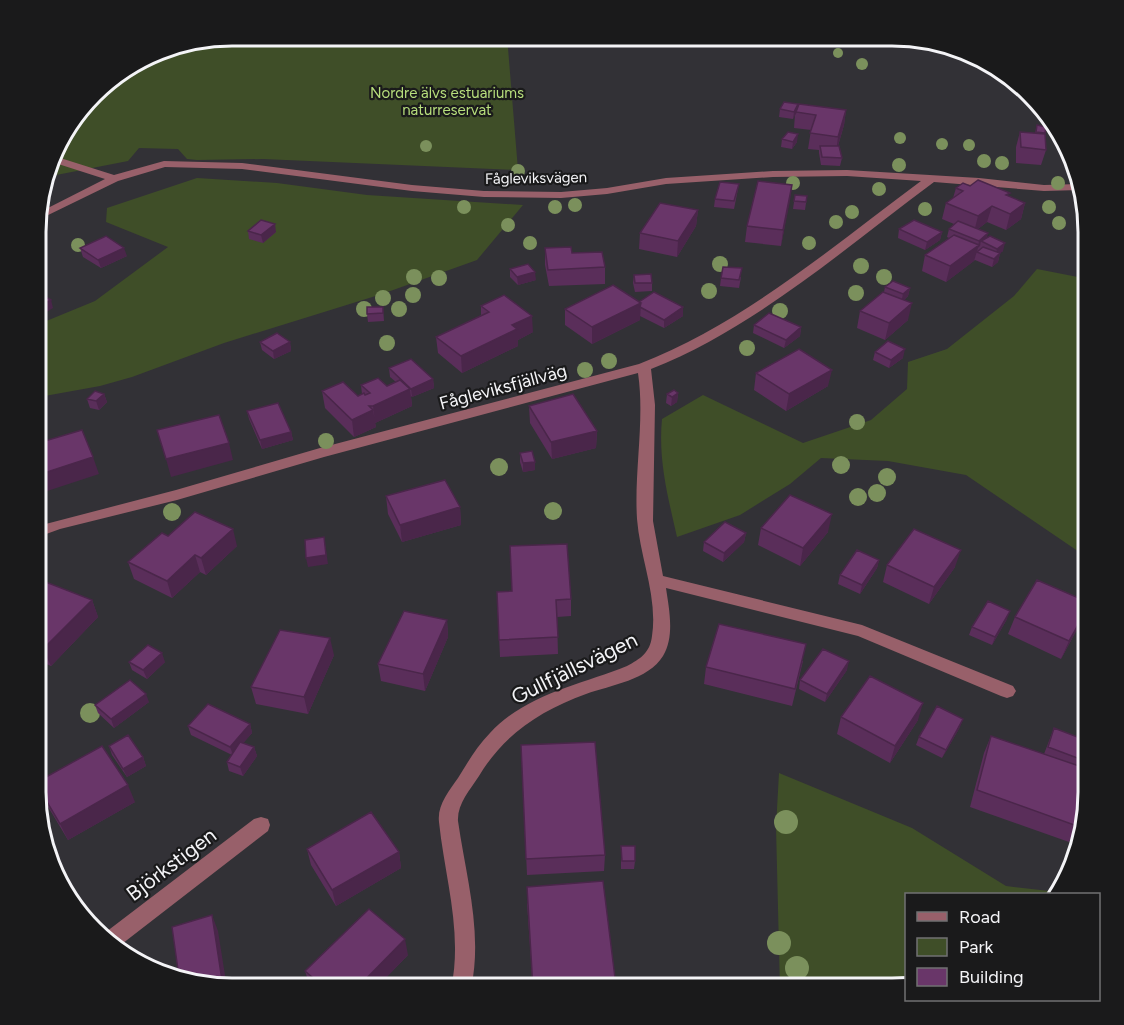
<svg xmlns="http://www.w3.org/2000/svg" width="1124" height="1025" font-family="Figtree,sans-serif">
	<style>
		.green { fill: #3f4e28 }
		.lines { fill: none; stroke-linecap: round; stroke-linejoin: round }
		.minor { fill: #98606a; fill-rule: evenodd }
		.tree { fill: #7b905c }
		.wall { fill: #5a2e5a }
		.shaded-wall { fill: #4a264a }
		.building { fill: #693669; stroke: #4a264a; stroke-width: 1.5 }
		.labels { text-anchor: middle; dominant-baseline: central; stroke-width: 4.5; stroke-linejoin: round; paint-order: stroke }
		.far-park-label { font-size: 15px; fill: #b7de7c; stroke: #1a1a1b }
		.far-street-label { font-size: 15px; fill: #f4f4f7; stroke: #1a1a1b }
		.street-label { font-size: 18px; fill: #f4f4f7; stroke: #1a1a1b }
		.near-street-label { font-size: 21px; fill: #f4f4f7; stroke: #1a1a1b }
		.rim { fill: none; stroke: #f4f4f7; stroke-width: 3 }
	</style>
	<rect width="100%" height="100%" fill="#323136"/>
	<path class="green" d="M233 36H507L518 170 263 159 197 160 187 159 178 149 139 148 128 161 46 177 63 134 103 85 169 47Z
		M197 178 277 183 367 195 523 205 477 260 382 294 224 343 132 377 100 386 39 397V324L95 301 168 247 106 222 107 208Z
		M1037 269 1088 279V558L966 475 888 461 821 458 790 484 740 515 677 537C668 497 658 460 662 419L703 395 803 443 871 420 907 389 908 362 947 349 1014 296Z
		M779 773 912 828 1006 886 1058 892 1056 894H906V988L780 989 776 827Z"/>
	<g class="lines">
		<path class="minor" d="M54 156 114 175 164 161 242 163 412 185 484 191 561 192 607 188 666 178 773 171 847 170 979 178 1044 185 1079 184 1080 190 1044 191 934 182C845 248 755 328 651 369L655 405 653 521 663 576 862 625 1013 686 1016 691 1013 696 1007 698 1001 696 858 636 666 588C669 609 675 636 663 656 648 680 611 685 586 694 540 711 504 734 479 776 470 790 457 804 458 821 466 877 483 932 471 989H451C463 932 445 879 439 822 437 805 449 791 458 778 468 762 477 746 490 733 526 694 580 685 627 666 640 659 650 653 652 636 658 597 640 558 637 519 634 470 645 421 638 373L324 457 177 500 60 529 38 537V526L176 490 320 448 639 364C744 323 832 247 921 181L847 176 773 177 666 184 607 194 561 198 484 197 412 191 242 169 165 167 118 181 40 219V212L105 179 52 162Z
			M261 817 268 819 270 825 268 831 118 947 102 935 254 819Z"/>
	</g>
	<g class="tree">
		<circle cx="838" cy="53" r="5"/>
		<circle cx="862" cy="64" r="6"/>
		<circle cx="900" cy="138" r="6"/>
		<circle cx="942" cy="144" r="6"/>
		<circle cx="969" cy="145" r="6"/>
		<circle cx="426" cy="146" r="6"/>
		<circle cx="984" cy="161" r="7"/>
		<circle cx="1002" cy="163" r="7"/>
		<circle cx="899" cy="165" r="7"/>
		<circle cx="518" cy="171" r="7"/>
		<circle cx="793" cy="183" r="7"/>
		<circle cx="1058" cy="183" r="7"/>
		<circle cx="879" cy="189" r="7"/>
		<circle cx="575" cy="205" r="7"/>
		<circle cx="464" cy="207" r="7"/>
		<circle cx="555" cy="207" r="7"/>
		<circle cx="1049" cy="207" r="7"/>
		<circle cx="925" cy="209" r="7"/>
		<circle cx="852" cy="212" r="7"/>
		<circle cx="836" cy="222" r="7"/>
		<circle cx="1059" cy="223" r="7"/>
		<circle cx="508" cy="225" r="7"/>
		<circle cx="530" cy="243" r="7"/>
		<circle cx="809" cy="243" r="7"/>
		<circle cx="78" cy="245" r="7"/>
		<circle cx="720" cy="264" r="8"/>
		<circle cx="861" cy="266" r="8"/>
		<circle cx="414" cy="277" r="8"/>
		<circle cx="884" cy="277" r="8"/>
		<circle cx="439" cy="278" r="8"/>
		<circle cx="709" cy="291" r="8"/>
		<circle cx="856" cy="293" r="8"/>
		<circle cx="413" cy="295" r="8"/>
		<circle cx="383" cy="298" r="8"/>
		<circle cx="364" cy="309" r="8"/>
		<circle cx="399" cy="309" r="8"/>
		<circle cx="780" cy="311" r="8"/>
		<circle cx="387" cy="343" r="8"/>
		<circle cx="747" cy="348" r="8"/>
		<circle cx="609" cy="361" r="8"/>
		<circle cx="585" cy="370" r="8"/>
		<circle cx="857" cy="422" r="8"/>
		<circle cx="326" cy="441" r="8"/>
		<circle cx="841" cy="465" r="9"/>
		<circle cx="499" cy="467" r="9"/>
		<circle cx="887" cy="477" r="9"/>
		<circle cx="877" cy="493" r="9"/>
		<circle cx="858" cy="497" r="9"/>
		<circle cx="553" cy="511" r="9"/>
		<circle cx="172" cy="512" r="9"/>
		<circle cx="90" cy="713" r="10"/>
		<circle cx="786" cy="822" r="12"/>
		<circle cx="779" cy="943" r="12"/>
		<circle cx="797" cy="968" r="12"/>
	</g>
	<path class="wall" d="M797 108 846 110 844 125 838 146 842 158 840 166 821 165 819 153V150L808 149 811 130 794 128 795 114 793 119 779 117 780 109Z
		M1037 125 1046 127 1045 135 1046 150 1041 165 1016 163V147L1020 132 1035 133Z
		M782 139 797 142 792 149 781 147Z
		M739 184 734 209 714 207 715 199Z
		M792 185 781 246 745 242 747 226Z
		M956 188 1009 196 1025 203 1021 219 1006 230 987 222 978 229 988 233 986 238 1003 251 1000 253 998 262 992 267 975 260 946 282 922 271 925 255 949 238 947 237 949 229 954 224 942 219 946 203 953 198Z
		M795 195 807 196 805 210 793 209Z
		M698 210 696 226 677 257 639 249 640 233Z
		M899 229 942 232 940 240 925 250 898 238Z
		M248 231 276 232 263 243 249 239Z
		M80 248 127 256 101 268 83 257Z
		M545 248 572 253 605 267V284L549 286 545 265Z
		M510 269 536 280 518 285 510 277Z
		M634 275 652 283V291L635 292 633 283Z
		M741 277 739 288 720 286 721 278Z
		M885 287 910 288 908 296 904 300 908 320 885 340 857 328 860 311 884 292Z
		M639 302 683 316 664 328 640 316V320L592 344 565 325V309Z
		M481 306 533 332 518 340V346L462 373 438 353 436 337 481 316Z
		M383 307 384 321 368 322 367 314Z
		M754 325 801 327 800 336 784 348 753 333Z
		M260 342H290L291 351 274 359 262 350Z
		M875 352 903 358 889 368 873 360Z
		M389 368 433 379 434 388 412 397 411 396 412 406 375 423 376 427 354 437 325 408 322 391 358 396 362 394 361 385 387 386 396 382 390 377Z
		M756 373 828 386 786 411 754 390Z
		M678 393 677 402 671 406 666 403 667 394Z
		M104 394 107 402 99 410 90 408 87 399Z
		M529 406 597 431 596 448 552 459 530 423Z
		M247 411 291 432 293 440 262 449 249 419Z
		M520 453 535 470 523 472 520 462Z
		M386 496 460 507 461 525 402 542 388 514Z
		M761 528 828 532 800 566 758 545Z
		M746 533 744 542 723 562 703 551 704 542Z
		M168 536 237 546 206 575 200 572 172 598 134 579 128 562Z
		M879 560 877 568 860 594 838 584 840 575Z
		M887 565 955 567 929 604 883 582Z
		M38 579 92 600 98 617 51 666 37 660Z
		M512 591 571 599V616L557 617 558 654 500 657 497 592Z
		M1015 617 1082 620 1061 659 1008 634Z
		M1007 619 992 645 969 635 972 627Z
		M447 620 448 637 425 691 381 681 378 664Z
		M334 655 308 714 256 704 251 687Z
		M803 661 792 706 704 684 706 667Z
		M129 662H165L147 679 132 670Z
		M847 670 825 702 799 689 800 680Z
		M149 702 114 728 98 713 95 705Z
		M841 717 918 720 890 763 837 734Z
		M250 724 252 733 243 743 254 747 257 756 243 776 229 771 227 762 232 755 191 735 188 726Z
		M960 727 942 758 916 745 919 737Z
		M1054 728 1088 741V772L1077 826 1069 842 970 807 984 753 991 736 1044 754Z
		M521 745 605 855 604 871 527 875Z
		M109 746 143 757 146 766 127 777 112 755Z
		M37 785 135 802 68 840 44 800Z
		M621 846 635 861 634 869H621Z
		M307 849 399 852 401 868 336 906 311 865Z
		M527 903 616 986V989H533Z
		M408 955 375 989H313L310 986 305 971Z"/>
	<path class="shaded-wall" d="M798 104 797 112 793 119 794 112Z
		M846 110 844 125 836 152 838 137Z
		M798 134 797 142 792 149 793 142Z
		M792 185 790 201 781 246 783 230Z
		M1025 203 1021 219 1006 230 1010 214Z
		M992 206 987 222 974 232 978 216Z
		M698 210 696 226 677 257 678 241Z
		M275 224 276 232 263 243 261 235Z
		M942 232 940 240 925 250 927 242Z
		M988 233 986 241H981L980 246 978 248 974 261 946 282 950 266 978 246 979 241Z
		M1005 243 1003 251 995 257 997 249Z
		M124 248 127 256 101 268 98 260Z
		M1000 253 998 262 992 267 994 259Z
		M535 272 536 280 518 285 517 277Z
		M910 288 908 296 901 303 903 294Z
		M51 300 53 308 40 316 39 306Z
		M641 303 640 320 592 344V327Z
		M912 303 908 320 885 340 889 323Z
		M683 307V316L664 328V320Z
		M532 316 533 332 518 340V346L462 373 461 356 512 325Z
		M801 327 800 336 784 348 786 340Z
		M290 342 291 351 274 359 273 351Z
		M905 349 903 358 889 368 891 360Z
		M832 370 828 386 786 411 789 394Z
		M433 379 434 388 412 397 411 389Z
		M410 389 412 406 375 423 373 406Z
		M678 393 677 402 671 406 672 397Z
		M104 394 107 402 99 410 96 401Z
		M373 410 376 427 354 437 352 420Z
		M597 431 596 448 552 459 551 442Z
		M291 432 293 440 262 449 260 440Z
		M229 443 233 460 171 477 166 459Z
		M93 457 99 474 38 494V475Z
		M535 462V470L523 472V463Z
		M460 507 461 525 402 542 400 525Z
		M832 514 828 532 800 566 803 548Z
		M233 529 237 546 206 575 201 558Z
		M746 533 744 542 723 562 724 553Z
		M324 537 328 564 308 567 306 558Z
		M961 550 955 567 929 604 934 587Z
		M195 555 200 572 172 598 167 581Z
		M879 560 877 568 860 594 862 585Z
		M92 600 98 617 51 666 43 649Z
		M1088 607 1082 620 1061 659 1069 641Z
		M1010 611 1007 619 992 645 995 637Z
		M447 620 448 637 425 691 423 674Z
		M330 638 334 655 308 714 304 697Z
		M162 653 165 662 147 679 143 670Z
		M849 661 847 670 825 702 827 694Z
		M146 694 149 702 114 728 111 719Z
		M923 703 918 720 890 763 895 746Z
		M963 719 960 727 942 758 946 750Z
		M250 724 252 733 233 755 230 747Z
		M254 747 257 756 243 776 240 767Z
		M143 757 146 766 127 777 123 769Z
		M128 785 135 802 68 840 60 824Z
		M399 852 401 868 336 906 332 890Z
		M212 915 218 931 227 988 223 987Z
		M405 939 408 955 375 989H356Z"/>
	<path class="building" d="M784 102 798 104 794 112 780 109Z
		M799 104 846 110 838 137 810 133 816 115 796 112Z
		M1037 125 1046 127 1045 133 1036 132Z
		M788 132 798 134 793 142 782 139Z
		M1020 132 1045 134 1046 150 1021 147Z
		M820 146H839L842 158 822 157Z
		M978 180 1010 193 1006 195 1025 203 1010 214 992 206 978 216 946 203 963 191 956 188 963 183 970 186Z
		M758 181 792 185 783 230 747 226Z
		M720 182 739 184 734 201 715 199Z
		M795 195 807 196 806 202 794 201Z
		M660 203 698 210 678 241 640 233Z
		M261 220 275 224 261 235 248 231Z
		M914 220 942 232 927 242 899 229Z
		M958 221 988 233 979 241 949 229Z
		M954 235 979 245 950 266 925 255Z
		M106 236 124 248 98 260 80 248Z
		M990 236 1005 243 997 249 981 241Z
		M571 247 572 253 602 252 605 267 548 270 545 248Z
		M983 247 1000 253 994 259 977 252Z
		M528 264 535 272 517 277 510 269Z
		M723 267 742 268 739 280 721 278Z
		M651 274 652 283H635L634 275Z
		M893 281 910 288 903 294 885 287Z
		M613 285 641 303 592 327 565 309Z
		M654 292 683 307 664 320 640 307 641 303 639 302Z
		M883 292 912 303 889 323 860 311Z
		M504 295 532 316 512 325 517 329 461 356 436 337 489 312 481 306Z
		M44 296 51 300 39 306V299Z
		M367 307H383V313L367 314Z
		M769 313 801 327 786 340 754 325Z
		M277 333 290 342 273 351 260 342Z
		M888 341 905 349 891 360 875 352Z
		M799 349 832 370 789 394 756 373Z
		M411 359 433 379 411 389 389 368Z
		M378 378 387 386 400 380 410 389 373 406H369L373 410 352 420 322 391 343 382 358 396 364 393 365 395 370 393 361 385Z
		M674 390 678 393 672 397 667 394Z
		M95 391 104 394 96 401 87 399Z
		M573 394 597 431 551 442 529 406Z
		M278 403 291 432 260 440 247 411Z
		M219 415 229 443 166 459 157 430Z
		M82 430 93 457 38 475V443Z
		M532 451 535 462 523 463 520 453Z
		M445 480 460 507 400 525 386 496Z
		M790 495 832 514 803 548 761 528Z
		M195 512 233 529 201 558 195 555 167 581 128 562 162 533 168 536Z
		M725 522 746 533 724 553 704 542Z
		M914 529 961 550 934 587 887 565Z
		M324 537 326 555 306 558 305 540Z
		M567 544 571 599 556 600 558 637 499 640 497 592 512 591 510 546Z
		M857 550 879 560 862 585 840 575Z
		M38 579 92 600 43 649 37 646Z
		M1037 580 1088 602V607L1069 641 1015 617Z
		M988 601 1010 611 995 637 972 627Z
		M404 611 447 620 423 674 378 664Z
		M719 624 806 644 795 689 706 667Z
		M280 630 330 638 304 697 251 687Z
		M148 645 162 653 143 670 129 662Z
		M823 649 849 661 827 694 800 680Z
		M870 676 923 703 895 746 841 717Z
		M130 680 146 694 111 719 95 705Z
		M208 704 250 724 230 747 188 726Z
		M937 706 963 719 946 750 919 737Z
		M1054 728 1088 741V762L1048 747Z
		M128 735 143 757 123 769 109 746Z
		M991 736 1088 769 1077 826 977 790Z
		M240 742 254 747 240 767 227 762Z
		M595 742 605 855 526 859 521 745Z
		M102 746 128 785 60 824 37 785V782Z
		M371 812 399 852 332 890 307 849Z
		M621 846H635V861H622Z
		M603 881 616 986 582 989H533L527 887Z
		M369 909 405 939 356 989H326L305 971Z
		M212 915 223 987 179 977 172 927Z"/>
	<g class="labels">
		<g class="far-park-label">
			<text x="447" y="93">Nordre älvs estuariums<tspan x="447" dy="17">naturreservat</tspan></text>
		</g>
		<g class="far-street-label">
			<text transform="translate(536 178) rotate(-1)">Fågleviksvägen</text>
		</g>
		<g class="street-label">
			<text transform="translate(503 387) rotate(-15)">Fågleviksfjällväg</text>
		</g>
		<g class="near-street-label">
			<text transform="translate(574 668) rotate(-26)">Gullfjällsvägen</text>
			<text transform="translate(171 864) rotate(-37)">Björkstigen</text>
		</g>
	</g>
	<path d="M0 0H1124V1025H0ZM232 46H892A186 186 0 0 1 1078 232V792A186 186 0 0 1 892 978H232A186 186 0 0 1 46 792V232A186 186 0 0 1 232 46Z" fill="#1a1a1b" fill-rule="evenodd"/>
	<path class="rim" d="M232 46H892A186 186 0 0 1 1078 232V792A186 186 0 0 1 892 978H232A186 186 0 0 1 46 792V232A186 186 0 0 1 232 46Z"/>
	<rect x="905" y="893" width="195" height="108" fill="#1a1a1b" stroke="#717173" stroke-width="1.5"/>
	<rect x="917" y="912" width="30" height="9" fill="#98606a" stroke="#717173" stroke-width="1.5"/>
	<text x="959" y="923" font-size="18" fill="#f4f4f7">Road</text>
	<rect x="917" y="938" width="30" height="18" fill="#3f4e28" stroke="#717173" stroke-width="1.5"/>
	<text x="959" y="953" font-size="18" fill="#f4f4f7">Park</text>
	<rect x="917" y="968" width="30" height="18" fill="#693669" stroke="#717173" stroke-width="1.5"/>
	<text x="959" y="983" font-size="18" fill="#f4f4f7">Building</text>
</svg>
